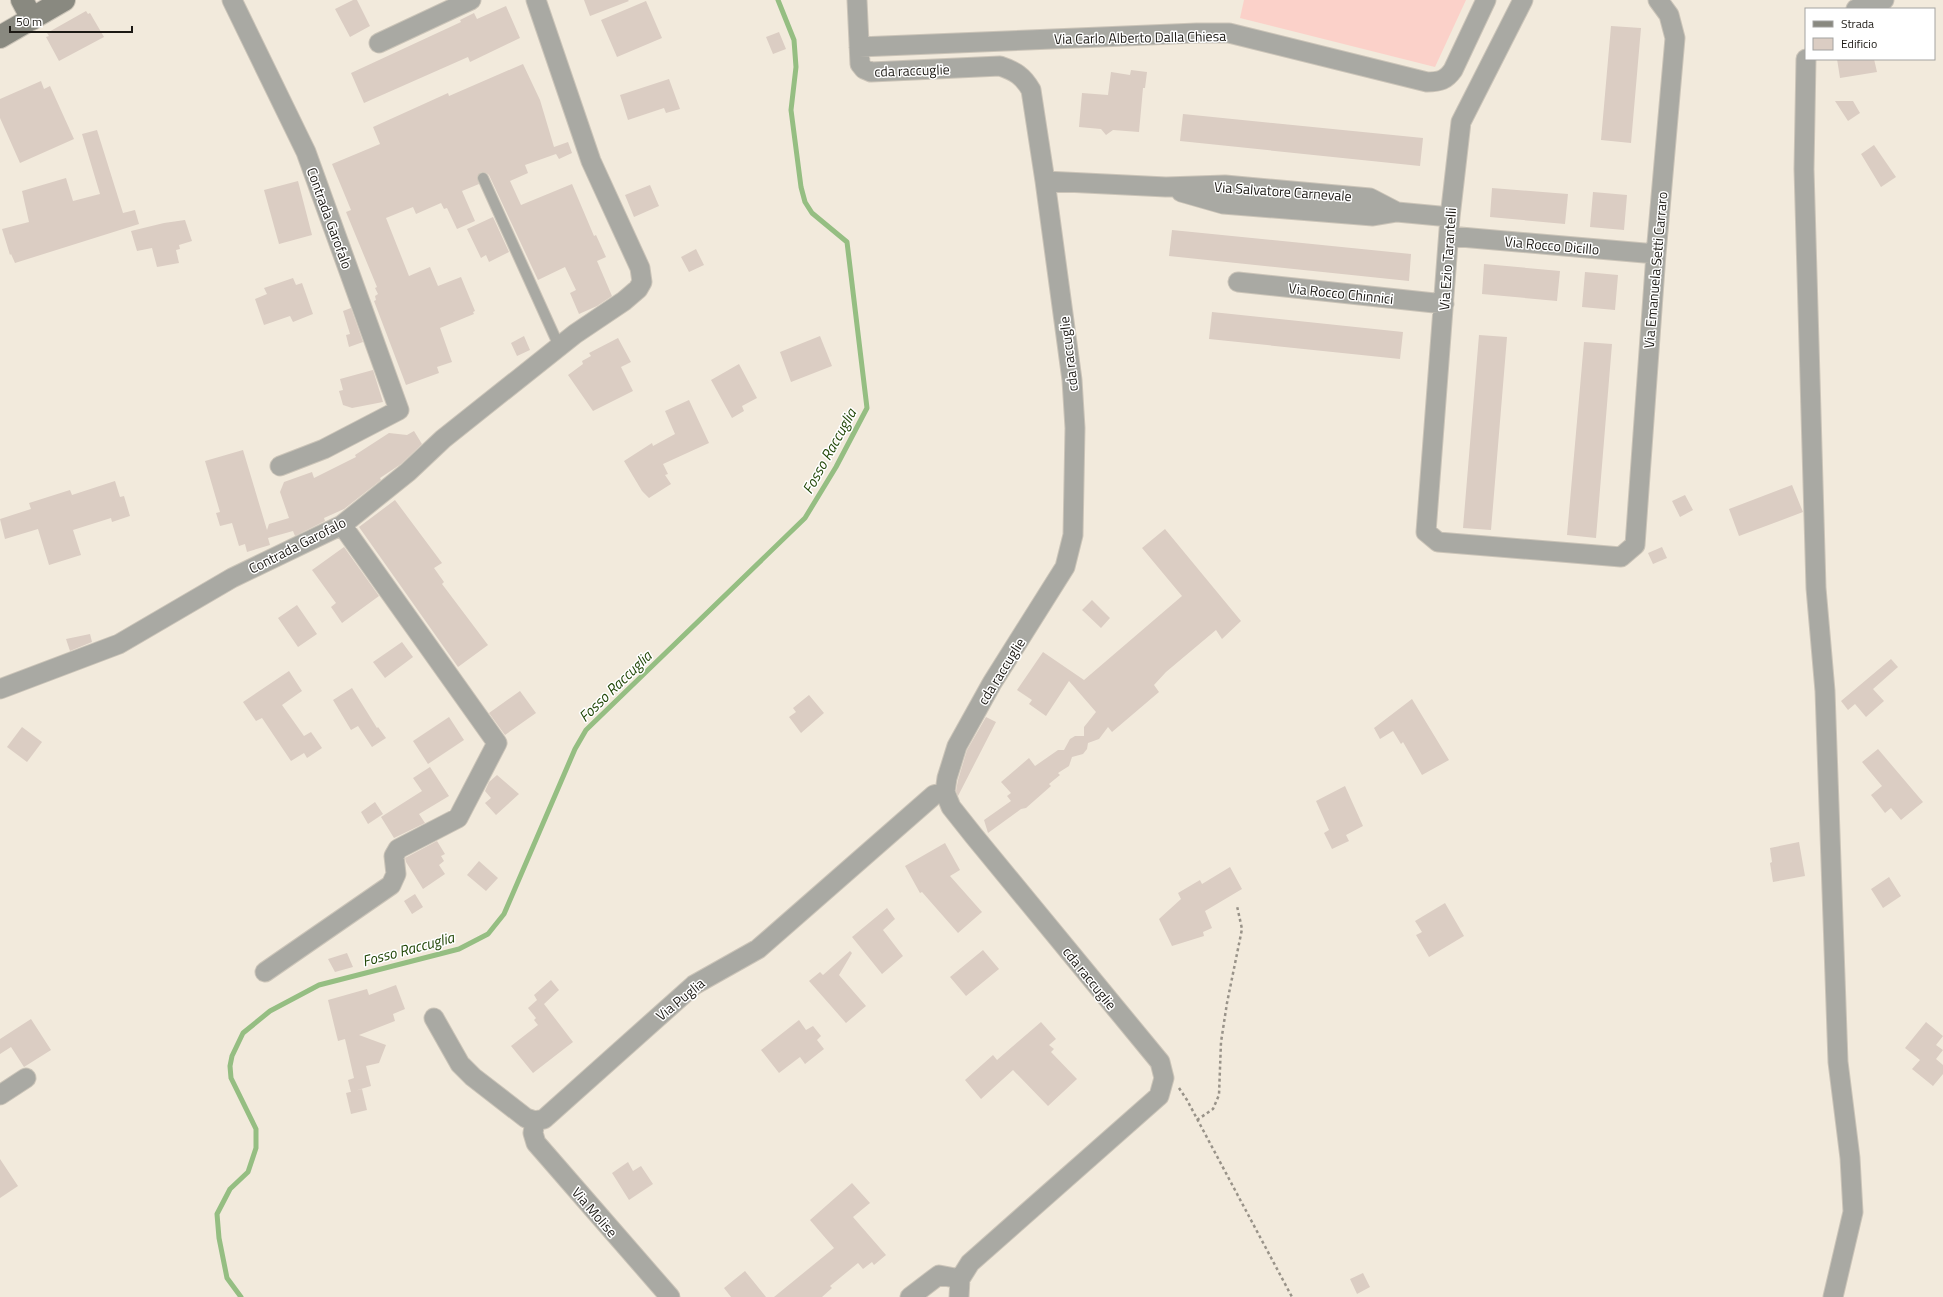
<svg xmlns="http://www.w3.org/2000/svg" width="1943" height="1297" font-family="'Titillium Web',sans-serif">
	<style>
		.pitch { fill: #fbd1c9 }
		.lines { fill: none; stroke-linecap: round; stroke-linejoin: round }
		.stream { stroke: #95be82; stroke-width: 5 }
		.building { fill: #dbcdc3 }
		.lane-casing { stroke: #cbc4b8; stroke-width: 12 }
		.street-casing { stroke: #cbc4b8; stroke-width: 21 }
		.secondary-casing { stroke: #cbc4b8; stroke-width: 24 }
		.path { stroke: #999389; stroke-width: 2.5; stroke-dasharray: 3 3; stroke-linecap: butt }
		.lane { stroke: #a9a9a3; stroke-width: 10 }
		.street { stroke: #a9a9a3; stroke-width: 19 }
		.secondary { stroke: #898980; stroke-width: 22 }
		.labels { text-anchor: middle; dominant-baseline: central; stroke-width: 3; stroke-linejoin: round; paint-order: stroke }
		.street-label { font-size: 14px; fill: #1c1914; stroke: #fff }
		.water-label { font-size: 15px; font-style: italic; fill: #204606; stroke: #fff }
	</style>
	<rect width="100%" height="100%" fill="#f2eadc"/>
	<path class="pitch" d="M1244 0H1466L1435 67 1240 18Z"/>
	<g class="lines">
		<path class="stream" d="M241 1297 227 1278 219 1238 217 1214 230 1189 248 1172 256 1148V1129L231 1078 230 1066 232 1056 243 1033 270 1011 319 985 459 949 488 934 504 914 575 749 586 730 805 518 836 467 867 408 847 242 812 213 805 202 801 187 791 110 796 67 794 40 778 0"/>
	</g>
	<path class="building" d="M353 0H357L370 26 350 37 335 9Z
		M584 0H628L629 1 590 16Z
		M646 1 662 38 617 57 601 20Z
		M506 6 520 38 470 62 468 57 364 103 351 73 461 22 460 20 474 13 477 19Z
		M86 11 88 14 90 13 104 37 59 61 46 37 49 36 47 33Z
		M1611 26 1641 28 1631 143 1601 140Z
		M779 32 786 49 773 54 766 37Z
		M1837 59H1874L1877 72 1840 78Z
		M523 64 540 100 554 147 568 142 572 153 559 159 556 154 525 165 528 173 510 181 521 205 572 184 594 236 596 235 606 257 597 261 612 296 597 306 579 314 570 293 576 290 565 267 538 280 489 175 486 173 481 172 477 177 479 184 462 191 475 221 457 229 447 208 444 209 441 203 416 214 413 207 386 218 409 276 430 267 438 286 461 277 475 311 473 312 474 314 440 328 452 362 437 367 439 373 406 385 374 301 376 300 375 296 378 294 375 288 377 287 346 212 351 210 332 164 380 144 373 127 448 93 449 96Z
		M1131 70 1147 72 1145 88H1143L1139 132 1113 130 1106 135 1101 129 1079 127 1082 93 1108 95 1111 72 1130 75Z
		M669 79 680 109 666 113 664 108 628 120 620 95Z
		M41 81 44 89 50 86 74 139 20 163 0 118V99Z
		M1835 101H1853L1860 113 1848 121Z
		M1183 114 1423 138 1420 166 1180 141Z
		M97 130 123 213 135 210 139 224 15 263 11 254 10 255 2 229 29 222 22 191 66 178 73 201 100 194 82 134Z
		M1874 145 1896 177 1881 187 1861 154Z
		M298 181 312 235 279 244 264 190Z
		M650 185 659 206 634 217 625 195Z
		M1492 188 1568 194 1565 224 1490 217Z
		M1593 192 1627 195 1624 230 1590 227Z
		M493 217 509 252 489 262 486 255 481 258 467 229Z
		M185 220 192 241 179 245 180 249 176 250 179 263 157 267 152 248 137 251 131 231 164 223Z
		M1172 230 1411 254 1409 281 1169 256Z
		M696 249 704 265 689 272 681 257Z
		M1484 264 1560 271 1557 301 1482 294Z
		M1585 272 1618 275 1615 310 1582 307Z
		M293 278 296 285 302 283 313 314 293 322 290 316 264 325 255 299 267 294 264 288Z
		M351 308 363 342 349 347 346 335 350 334 343 311Z
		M1212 312 1403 332 1400 359 1209 339Z
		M1479 335 1507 337 1491 530 1463 528Z
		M524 336 530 350 517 356 511 343Z
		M820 336 832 366 791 382 780 352Z
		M618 338 631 362 621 367 633 391 593 411 568 375 583 364 582 361 591 356 589 353Z
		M1584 342 1612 344 1596 538 1567 535Z
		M739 364 757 398 742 406 744 411 732 418 711 380Z
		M373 370 383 402 352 408 343 405 339 391 343 390 340 379Z
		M689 400 709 443 663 464 668 474 665 475 671 484 649 498 642 491 624 461 652 443 653 446 675 434 665 411Z
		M414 431 422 444 401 464 380 478 381 480 344 509 324 518 325 521 295 536 293 531 268 538 270 545 247 552 245 544 239 546 232 523 220 526 216 513 220 512 205 461 243 450 267 530 269 524 289 518 280 492 284 482 312 472 314 478 356 457 355 455 389 433 407 435Z
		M115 481 120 497 124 496 130 516 112 522 111 518 73 530 81 555 49 565 38 529 5 539 0 519 31 509 29 503 70 490 72 495Z
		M1792 485 1803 512 1739 536 1729 509Z
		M1685 495 1693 510 1680 517 1672 501Z
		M395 500 442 563 434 568 444 582 442 584 488 645 458 667 359 527Z
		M1165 529 1241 621 1222 639 1216 630 1166 672 1154 685 1159 692 1112 732 1108 727 1099 739 1088 743 1087 749 1083 754 1072 757 1069 766 1058 773 1060 775 1049 784 1051 786 1026 808 1021 809 988 833 984 820 1011 801 1007 796 1011 793 1001 782 1029 758 1035 766 1058 750H1064L1070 739 1075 736H1084V727L1096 712 1069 681 1046 716 1029 704 1032 700 1017 690 1043 652 1084 680 1182 596 1142 548Z
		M344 547 379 596 342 623 331 607 336 603 312 570Z
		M1662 547 1667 558 1653 564 1648 553Z
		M1092 600 1110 618 1101 628 1082 610Z
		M297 605 317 634 298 647 278 618Z
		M90 634 92 642 70 651 66 639Z
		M402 642 413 657 385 678 373 662Z
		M1891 659 1898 667 1873 689 1884 701 1866 717 1855 704 1848 710 1841 701Z
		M289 671 302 691 282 705 304 736 311 732 322 748 307 758 304 753 291 761 262 718 256 721 243 702Z
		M352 688 377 728 378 727 386 738 372 747 358 726 351 730 333 700Z
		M520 691 536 713 505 735 489 713Z
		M809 695 824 713 801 733 789 717 796 712 793 708Z
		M1412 699 1449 760 1422 775 1403 742 1401 744 1393 731 1380 739 1374 728Z
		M449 717 464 740 428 764 413 741Z
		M986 717 996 722 958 796 956 791 958 780 967 750Z
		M22 727 42 742 27 762 7 747Z
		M1878 749 1923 802 1901 820 1891 808 1885 813 1871 795 1882 786 1862 762Z
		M430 767 449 796 419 814 425 823 394 838 381 817 422 791 413 778Z
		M497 775 519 794 496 815 485 803 491 798 485 791 489 782Z
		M1345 786 1363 826 1346 835 1349 841 1332 849 1324 833 1329 830 1316 801Z
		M375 802 383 814 368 824 361 812Z
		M437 841 445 854 441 856 444 861 439 865 445 874 423 889 406 862 405 858Z
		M1799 842 1805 876 1773 882 1770 863 1772 862 1770 848Z
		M945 843 960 870 950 876 982 912 958 933 922 892 920 893 905 866Z
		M479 861 498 878 486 891 467 875Z
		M1230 867 1242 889 1205 911 1212 928 1203 932 1204 936 1172 946 1159 919 1181 899 1178 893 1200 880 1202 884Z
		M1889 877 1901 896 1883 908 1871 889Z
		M415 894 423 907 412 914 404 901Z
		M1445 903 1464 936 1429 957 1416 935 1422 932 1415 921Z
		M887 908 895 919 883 930 903 956 882 974 852 937Z
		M983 950 999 969 966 996 950 977Z
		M850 951 852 953 839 975 866 1006 846 1023 809 981 820 972 823 975Z
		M347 953 353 967 335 972 328 959Z
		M551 980 559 990 544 1004 573 1042 533 1073 511 1046 538 1025 534 1020 536 1018 528 1008 537 1000 534 995Z
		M396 985 405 1009 393 1014 395 1021 359 1035 386 1045 379 1063 366 1066 371 1086 351 1092 348 1080 354 1078 345 1039 338 1041 328 1000 367 989 369 995Z
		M31 1019 51 1050 24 1067 11 1047 0 1054V1039Z
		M799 1020 806 1030 813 1026 821 1036 817 1040 824 1049 805 1064 800 1057 779 1073 761 1050Z
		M1041 1022 1056 1039 1049 1045 1054 1049 1051 1052 1077 1079 1048 1106 1013 1070 981 1099 965 1080 993 1055 997 1060Z
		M1926 1022 1943 1036 1936 1045 1943 1050 1936 1059 1943 1065V1074L1933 1086 1912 1069 1920 1060 1905 1048Z
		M362 1089 367 1110 351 1114 346 1093Z
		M0 1159 18 1186 0 1198Z
		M628 1162 633 1171 641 1166 653 1184 629 1200 612 1173Z
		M852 1183 870 1203 853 1217 886 1255 874 1265 872 1262 863 1269 858 1263 830 1286 832 1288 822 1297H774L834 1248 810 1220Z
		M745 1271 766 1297H731L724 1288Z
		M1363 1273 1370 1287 1357 1294 1350 1279Z"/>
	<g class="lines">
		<g class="lane-casing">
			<path id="lane" d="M483 178 559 346"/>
		</g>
		<g class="street-casing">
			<path id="street" d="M232 0 306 152 399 410 324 449 280 466
				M857 0 860 64 864 69 871 72 1000 66C1015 71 1023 76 1031 90L1045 181 1072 380 1075 428 1073 535 1065 567 992 683 957 746 947 778 945 792 951 807 974 836 1160 1062 1164 1078 1159 1096 970 1263 960 1279 959 1297
				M1523 0 1461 122 1450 217 1426 532 1438 542 1621 557 1635 545 1656 254 1675 38 1669 15 1658 0
				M1856 9 1884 0
				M379 43 471 0
				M859 47 1197 33H1229L1427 82C1440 82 1446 80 1453 70L1486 0
				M1806 59 1804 169 1816 588 1825 691 1838 1062 1850 1158 1853 1212 1833 1297
				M1045 181 1166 187 1225 185 1370 198 1397 212
				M1181 192 1223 204 1373 216 1397 212 1450 217
				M1449 236 1656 254
				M1238 282 1444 304
				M0 689 119 644 232 578 342 525 408 472 443 439 575 334 624 301 638 289 642 282 640 268 591 161 536 0
				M265 972 391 885 396 874 394 856 398 849 458 818 497 743 342 525
				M434 1018 460 1064 473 1077 526 1118 535 1121 544 1119 694 985 758 949 934 795 945 792
				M0 1095 26 1078
				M535 1121 533 1133 536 1143 670 1297
				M910 1297 939 1275 960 1279"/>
		</g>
		<g class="secondary-casing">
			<path id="secondary" d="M22 0 32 19
				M0 37 64 0"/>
		</g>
		<path class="path" d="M1179 1088 1187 1100 1292 1297
			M1197 1120 1213 1109 1219 1095 1221 1042 1227 1003 1242 929 1237 906"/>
		<use href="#lane" class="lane"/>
		<use href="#street" class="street"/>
		<use href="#secondary" class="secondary"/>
	</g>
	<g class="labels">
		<g class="street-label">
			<text transform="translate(1140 37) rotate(-1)">Via Carlo Alberto Dalla Chiesa</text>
			<text transform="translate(912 70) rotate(-2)">cda raccuglie</text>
			<text transform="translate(1283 191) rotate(4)">Via Salvatore Carnevale</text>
			<text transform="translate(330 218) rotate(70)">Contrada Garofalo</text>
			<text transform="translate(1552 245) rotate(5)">Via Rocco Dicillo</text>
			<text transform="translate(1447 259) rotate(-86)">Via Ezio Tarantelli</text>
			<text transform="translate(1655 270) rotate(-85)">Via Emanuela Setti Carraro</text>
			<text transform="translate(1341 293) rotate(6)">Via Rocco Chinnici</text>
			<text transform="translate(1068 354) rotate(-97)">cda raccuglie</text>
			<text transform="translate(297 545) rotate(-27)">Contrada Garofalo</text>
			<text transform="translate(1001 671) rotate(-58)">cda raccuglie</text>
			<text transform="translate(1090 978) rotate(51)">cda raccuglie</text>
			<text transform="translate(680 999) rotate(-39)">Via Puglia</text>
			<text transform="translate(595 1212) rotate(49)">Via Molise</text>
		</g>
		<g class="water-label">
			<text transform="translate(829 451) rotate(-61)">Fosso Raccuglia</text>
			<text transform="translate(615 686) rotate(-44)">Fosso Raccuglia</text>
			<text transform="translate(408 949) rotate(-15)">Fosso Raccuglia</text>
		</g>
	</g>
	<rect x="1805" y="8" width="130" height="52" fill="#ffffff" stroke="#a4a3a1"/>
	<rect x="1813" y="21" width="20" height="6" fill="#898980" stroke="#a4a3a1"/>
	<text x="1841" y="28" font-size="12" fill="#1c1914">Strada</text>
	<rect x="1813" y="38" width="20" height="12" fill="#dbcdc3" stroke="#a4a3a1"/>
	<text x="1841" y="48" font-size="12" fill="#1c1914">Edificio</text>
	<path d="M10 26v6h122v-6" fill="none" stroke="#1c1914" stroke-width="2"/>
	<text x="16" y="26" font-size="12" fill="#1c1914" stroke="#ffffff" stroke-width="3" paint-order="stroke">50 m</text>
</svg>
